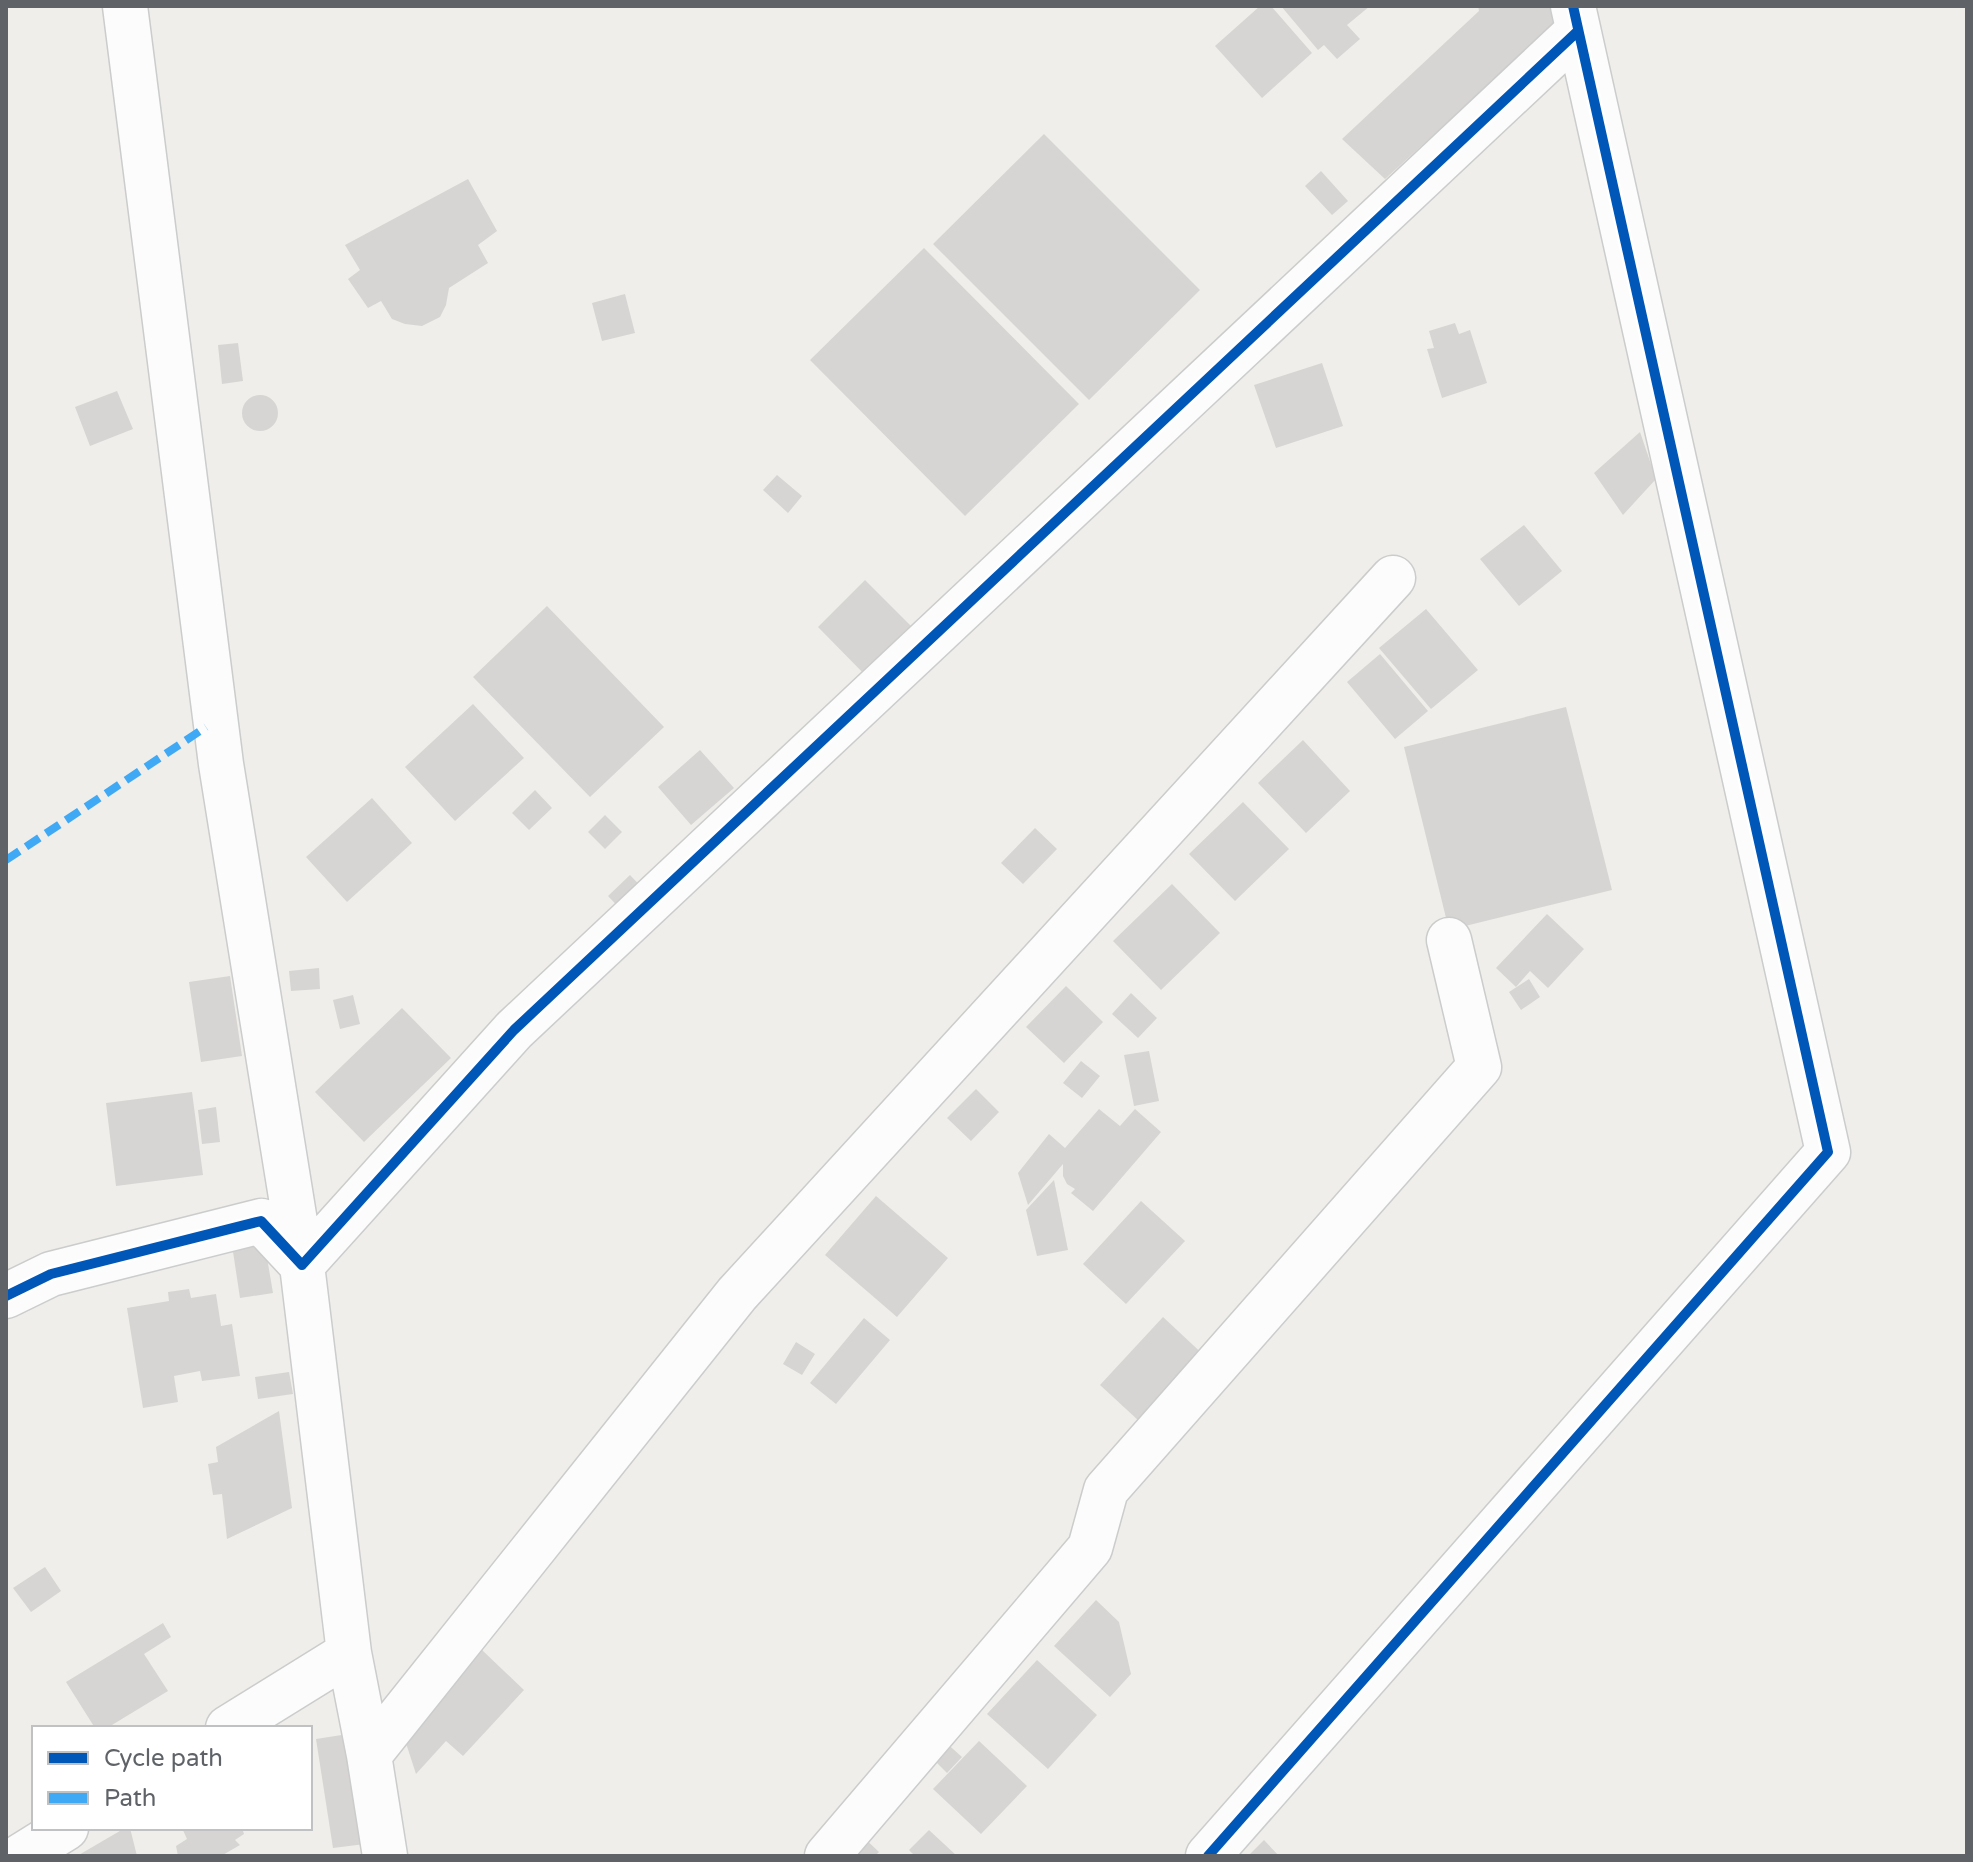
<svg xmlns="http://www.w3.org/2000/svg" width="1973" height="1862" font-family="'Varela Round',sans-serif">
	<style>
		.building { fill: #d6d5d3 }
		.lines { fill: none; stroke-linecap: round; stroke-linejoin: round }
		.minor-casing { stroke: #cbcccc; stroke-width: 47 }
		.minor { stroke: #fdfcfc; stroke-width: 44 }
		.quiet { stroke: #3fa9f5; stroke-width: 8; stroke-dasharray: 16 8; stroke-linecap: butt }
		.cycleway-casing { stroke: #fff; stroke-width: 15 }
		.cycleway { stroke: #0057b8; stroke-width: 10 }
	</style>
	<rect width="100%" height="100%" fill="#efeeea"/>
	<path class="building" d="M1260 6H1271L1312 53 1262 98 1215 46Z
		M1281 6H1370L1347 25 1360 39 1337 59 1324 45 1318 50Z
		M1478 6H1550L1554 25 1385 179 1342 139 1479 11Z
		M1044 134 1200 290 1089 400 933 244Z
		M1321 171 1348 201 1332 215 1305 186Z
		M468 179 497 231 478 245 488 263 449 288 446 305 440 317 422 326 405 324 392 319 381 301 368 308 348 279 360 270 345 245Z
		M924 248 1079 404 965 516 810 360Z
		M625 294 635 333 602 341 592 303Z
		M1455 323 1459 334 1470 330 1487 383 1442 398 1427 349 1434 348 1429 331Z
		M238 343 243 381 222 384 218 345Z
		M1322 363 1343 426 1276 448 1254 385Z
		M117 391 133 429 90 446 75 407Z
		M242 413a18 18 0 1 1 36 0a18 18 0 1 1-36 0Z
		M1640 432 1656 479 1623 515 1594 473Z
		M777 475 802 496 788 513 763 490Z
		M1524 525 1562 571 1519 606 1480 559Z
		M865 580 918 633 871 681 818 627Z
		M547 606 664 727 590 797 473 677Z
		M1426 609 1478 670 1431 709 1379 648Z
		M1380 654 1428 711 1395 739 1347 682Z
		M473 704 524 758 455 821 405 767Z
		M1566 707 1612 890 1449 930 1404 747Z
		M1303 740 1350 791 1306 833 1258 783Z
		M700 750 734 788 691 825 658 787Z
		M535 790 552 808 529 830 512 813Z
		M372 798 412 843 347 902 306 857Z
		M1243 802 1289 849 1235 901 1189 854Z
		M605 815 622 832 605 849 588 832Z
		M1035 828 1057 849 1023 884 1001 863Z
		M630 875 650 896 628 917 608 896Z
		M1172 884 1220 933 1161 990 1113 941Z
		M1547 914 1584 949 1548 988 1530 971 1516 987 1496 968Z
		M319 968 320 989 291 991 289 971Z
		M230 976 242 1056 201 1062 189 982Z
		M1529 979 1540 997 1521 1010 1509 992Z
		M1066 986 1103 1022 1064 1063 1026 1027Z
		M1131 993 1157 1018 1138 1038 1112 1014Z
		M353 995 360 1024 340 1029 333 1000Z
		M402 1008 451 1058 364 1142 315 1092Z
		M1149 1051 1159 1101 1134 1106 1124 1055Z
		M1081 1061 1100 1076 1082 1098 1063 1083Z
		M976 1089 999 1112 971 1141 947 1118Z
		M192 1092 203 1175 116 1186 106 1103Z
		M216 1107 220 1142 202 1144 198 1110Z
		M1099 1109 1120 1126 1135 1109 1161 1132 1093 1211 1071 1193 1075 1189 1067 1184 1063 1176V1164L1028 1205 1018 1173 1049 1134 1065 1148Z
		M1054 1180 1068 1250 1037 1256 1026 1210Z
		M876 1196 948 1258 897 1317 825 1255Z
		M1141 1201 1185 1241 1126 1304 1083 1264Z
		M264 1240 273 1293 240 1298 232 1245Z
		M189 1289 191 1298 216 1294 221 1326 232 1324 240 1376 202 1381 200 1371 174 1376 178 1402 143 1408 127 1308 169 1301 168 1292Z
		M1163 1317 1208 1359 1139 1421 1100 1385Z
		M864 1318 890 1340 836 1404 810 1383Z
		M796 1342 815 1354 802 1375 783 1364Z
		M289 1372 293 1394 258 1399 255 1377Z
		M279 1411 292 1508 227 1539 222 1494 213 1495 208 1464 218 1462 216 1447Z
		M45 1567 61 1591 31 1612 13 1588Z
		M1096 1600 1119 1622 1131 1674 1110 1697 1054 1646Z
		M163 1623 171 1637 144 1654 168 1691 107 1728H95L66 1682Z
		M482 1650 524 1690 463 1756 446 1741 416 1774 403 1734Z
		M1037 1660 1097 1715 1048 1769 987 1714Z
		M348 1734 365 1844 333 1848 316 1739Z
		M943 1740 962 1757 947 1773 929 1755Z
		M979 1741 1027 1786 981 1834 933 1789Z
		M125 1828H130L137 1856H77Z
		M182 1828H242L244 1834 235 1840 240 1845 221 1856H178L176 1846 187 1839Z
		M929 1830 957 1856H915L909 1850Z
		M859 1833 879 1852 875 1856H837Z
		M1264 1840 1279 1856H1248Z"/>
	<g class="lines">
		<g class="minor-casing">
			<path id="minor" d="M125 6 221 764 302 1265 349 1653 369 1755 385 1856
				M6 1296 51 1274 261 1221 302 1265 514 1030 1578 31
				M228 1728 349 1653
				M369 1755 737 1294 1393 578
				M21 1856 66 1828
				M827 1856 1090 1548 1106 1490 1479 1067 1449 940
				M1208 1856 1828 1152 1573 6"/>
		</g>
		<use href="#minor" class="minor"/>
		<path class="quiet" d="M6 860 206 727"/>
		<g class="cycleway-casing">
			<path id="cycleway" d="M6 1296 51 1274 261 1221 302 1265 514 1030 1578 31
				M1208 1856 1828 1152 1573 6"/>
		</g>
		<use href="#cycleway" class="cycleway"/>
	</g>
	<rect width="1973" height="1862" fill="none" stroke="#5f6368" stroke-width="16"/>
	<rect x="32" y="1726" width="280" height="104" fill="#ffffff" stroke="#bfc1c3" stroke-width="2"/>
	<rect x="48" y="1752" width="40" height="12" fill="#0057b8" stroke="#bfc1c3" stroke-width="2"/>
	<text x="104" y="1766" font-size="24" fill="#5f6368">Cycle path</text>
	<rect x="48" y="1792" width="40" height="12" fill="#3fa9f5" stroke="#bfc1c3" stroke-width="2"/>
	<text x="104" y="1806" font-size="24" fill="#5f6368">Path</text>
</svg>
